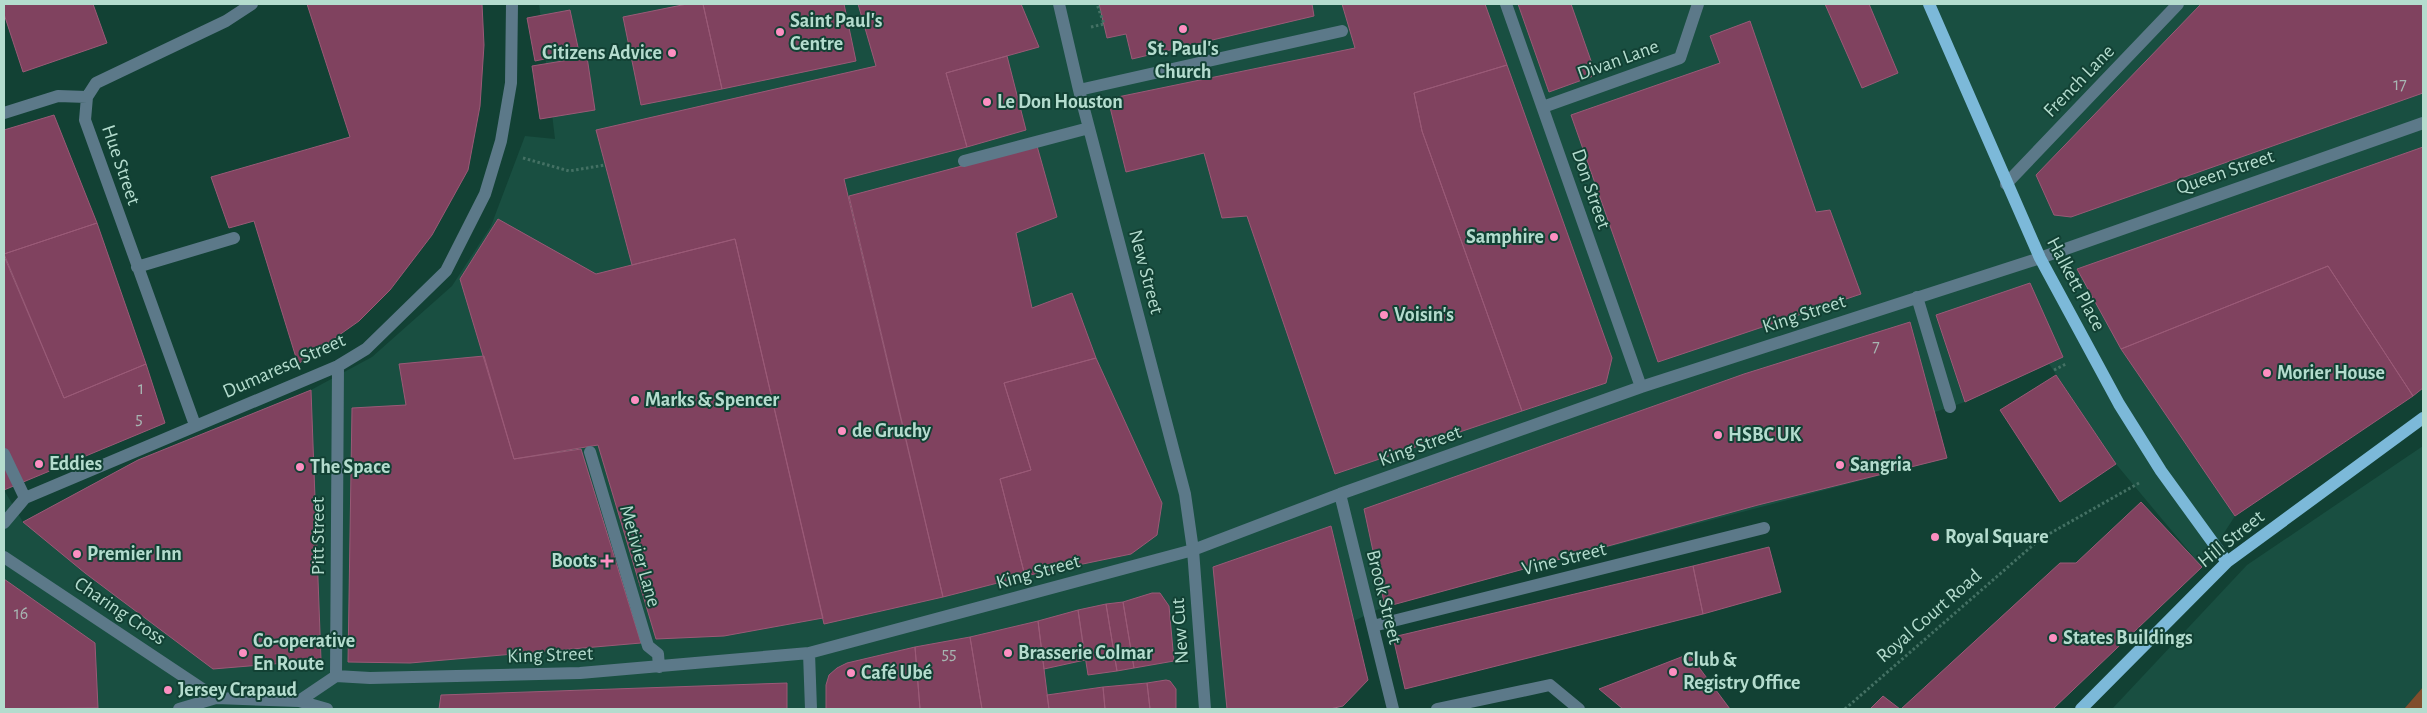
<svg xmlns="http://www.w3.org/2000/svg" width="2427" height="713" font-family="'Alegreya Sans',sans-serif">
	<style>
		.built { fill: #194f41 }
		.green { fill: #814e2d }
		.building { fill: #80425f; stroke: #9a5a77 }
		.lines { fill: none; stroke-linecap: round; stroke-linejoin: round }
		.path { stroke: #447164; stroke-width: 3; stroke-dasharray: 2.5 2.5; stroke-linecap: butt }
		.minor { stroke: #5c7989; stroke-width: 12 }
		.major { stroke: #7cb9d9; stroke-width: 12 }
		.poi-dot { fill: #fc8fc1; stroke: #124134; stroke-width: 2 }
		.labels { text-anchor: middle; dominant-baseline: central; stroke-width: 4; stroke-linejoin: round; paint-order: stroke }
		.number-label { font-size: 18px; fill: #a7b6b2 }
		.poi-label { font-size: 20px; font-weight: bold; fill: #b4dcce; stroke: #124134; text-anchor: start }
		.street-label { font-size: 20px; fill: #b4dcce; stroke: #124134 }
	</style>
	<rect width="100%" height="100%" fill="#124134"/>
	<path class="built" d="M539 4H2423V388L2235 516 2202 567 2116 464 2049 364 1965 402 1935 412 1947 458 1385 606 1354 621 1343 706 1330 709H4V490L23 522 139 460 311 390 372 357 452 286 491 226 525 136 555 139Z
		M2423 446V687L2404 709H2112L2247 565Z"/>
	<path class="green" d="M2423 687V709H2404Z"/>
	<path class="building" d="M4 4H93L107 43 23 72 4 14Z
		M307 4H482L484 45 480 106 468 170 432 235 390 290 359 321 298 364 254 221 229 228 211 177 350 137Z
		M687 4H703L722 89 641 105 623 17Z
		M703 4H844L856 61 722 89Z
		M858 4H1021L1039 47 946 73 967 147 844 179 943 597 824 624 735 239 632 265 596 130 876 66Z
		M1099 4H1312L1314 16 1132 59 1126 34 1107 38Z
		M1342 4H1485L1507 65 1414 93 1422 131 1522 411 1335 474 1247 216 1222 218 1204 153 1126 172 1108 99 1355 48Z
		M1518 4H1571L1596 75 1549 92Z
		M1825 4H1869L1898 73 1862 88Z
		M2201 4H2423V93L2071 217 2054 215 2036 175Z
		M570 10 579 52 535 61 527 18Z
		M1750 21 1816 212 1830 210 1861 294 1658 362 1571 115 1720 63 1710 36Z
		M1007 56 1026 130 967 147 946 73Z
		M587 57 595 110 540 119 532 66Z
		M1507 65 1612 358 1606 383 1522 411 1422 131 1414 93Z
		M54 115 97 223 4 254V130Z
		M1037 146 1057 217 1016 233 1032 308 1072 293 1096 358 1004 383 1031 470 1000 479 1025 576 943 597 849 196Z
		M2423 147V388L2413 396 2328 266 2121 349 2077 269Z
		M498 219 596 274 735 239 823 618 724 636 656 639 598 445 514 459 460 279Z
		M97 223 146 364 64 398 4 254Z
		M4 256 64 398 146 364 165 423 4 490Z
		M2328 266 2413 396 2235 516 2121 349Z
		M2030 283 2063 357 1965 402 1936 315Z
		M1910 322 1947 458 1758 505 1385 607 1364 509 1744 374Z
		M484 356 514 459 581 449 641 643 410 663 348 662 352 408 406 405 399 364Z
		M1096 358 1162 503 1157 535 1131 554 1025 576 1000 479 1031 470 1004 383Z
		M2056 375 2116 464 2060 502 2000 410Z
		M311 390 321 660 213 669 85 573 23 522 138 460Z
		M2141 502 2202 567 2053 709H1901L2060 563H2076Z
		M1331 526 1368 680 1343 706 1330 709H1227L1213 567Z
		M1769 547 1781 592 1703 614 1693 566Z
		M1693 566 1703 614 1405 689 1393 637Z
		M4 579 95 643 98 708 4 709Z
		M1152 593H1160L1169 606 1174 661 1134 668 1123 602Z
		M1123 602 1134 668 1117 671 1106 604Z
		M1106 604 1117 671 1088 675 1078 610Z
		M1078 610 1085 660 1044 669 1038 621Z
		M1038 621 1049 709H982L970 637Z
		M970 637 982 709H920L915 647Z
		M915 647 920 709H826V685L829 675 837 668 847 663Z
		M1689 654 1730 709H1623L1599 689Z
		M1166 680 1170 681 1176 689V709H1150L1147 683Z
		M787 683V709H439L441 695Z
		M1147 683 1150 709H1105L1103 687Z
		M1103 687 1105 709H1049L1047 695Z
		M1883 696 1900 709H1870Z"/>
	<g class="lines">
		<path class="path" d="M1091 27 1104 24 1097 4
			M523 158 569 171 605 165
			M2054 370 2066 364
			M1845 709 2040 539 2139 483"/>
		<path class="minor" d="M1059 4 1079 90 1185 494 1193 550 1205 709
			M1506 4 1641 387
			M1079 90 1342 31
			M1543 107 1680 58 1698 4
			M4 113 58 96 87 97
			M964 161 1089 128
			M2006 184 2178 4
			M137 267 234 238
			M1917 297 1950 407
			M195 425 85 120 87 97 96 83 226 21 252 4
			M590 452 648 646 658 654 659 667
			M4 454 25 498
			M1340 494 1393 709
			M4 523 25 498 338 366 366 349 446 271 485 194 501 141 511 83 512 4
			M4 557 216 698
			M1373 626 1764 528
			M809 653 811 709
			M336 676 338 366
			M299 701 336 676 370 678 580 673 809 653 1193 550 1340 494 1641 387 2040 258 2423 123
			M179 709 216 698 299 701 327 709
			M1437 709 1550 685 1579 709"/>
		<path class="major" d="M1929 4 2040 258 2119 404 2161 471 2227 562
			M2081 709 2227 562 2423 418"/>
	</g>
	<g class="poi-dot">
		<circle cx="1183" cy="29" r="5"/>
		<circle cx="780" cy="32" r="5"/>
		<circle cx="672" cy="53" r="5"/>
		<circle cx="987" cy="102" r="5"/>
		<circle cx="1554" cy="237" r="5"/>
		<circle cx="1384" cy="315" r="5"/>
		<circle cx="2267" cy="373" r="5"/>
		<circle cx="635" cy="400" r="5"/>
		<circle cx="842" cy="431" r="5"/>
		<circle cx="1718" cy="435" r="5"/>
		<circle cx="39" cy="464" r="5"/>
		<circle cx="1840" cy="465" r="5"/>
		<circle cx="300" cy="467" r="5"/>
		<circle cx="1935" cy="537" r="5"/>
		<circle cx="77" cy="554" r="5"/>
		<path d="M604.5 553.5h5v5h5v5h-5v5h-5v-5h-5v-5h5z"/>
		<circle cx="2053" cy="638" r="5"/>
		<circle cx="243" cy="653" r="5"/>
		<circle cx="1008" cy="653" r="5"/>
		<circle cx="1673" cy="672" r="5"/>
		<circle cx="851" cy="673" r="5"/>
		<circle cx="168" cy="690" r="5"/>
	</g>
	<g class="labels">
		<g class="number-label">
			<text x="2400" y="85">17</text>
			<text x="1876" y="347">7</text>
			<text x="141" y="389">1</text>
			<text x="139" y="419">5</text>
			<text x="21" y="614">16</text>
			<text x="949" y="654">55</text>
		</g>
		<g class="poi-label">
			<text x="790" y="21">Saint Paul's<tspan x="790" dy="23">Centre</tspan></text>
			<text x="1183" y="49" text-anchor="middle">St. Paul's<tspan x="1183" dy="23">Church</tspan></text>
			<text x="662" y="53" text-anchor="end">Citizens Advice</text>
			<text x="997" y="102">Le Don Houston</text>
			<text x="1544" y="237" text-anchor="end">Samphire</text>
			<text x="1394" y="315">Voisin's</text>
			<text x="2277" y="373">Morier House</text>
			<text x="645" y="400">Marks &amp; Spencer</text>
			<text x="852" y="431">de Gruchy</text>
			<text x="1728" y="435">HSBC UK</text>
			<text x="49" y="464">Eddies</text>
			<text x="1850" y="465">Sangria</text>
			<text x="310" y="467">The Space</text>
			<text x="1945" y="537">Royal Square</text>
			<text x="87" y="554">Premier Inn</text>
			<text x="597" y="561" text-anchor="end">Boots</text>
			<text x="2063" y="638">States Buildings</text>
			<text x="253" y="641">Co-operative<tspan x="253" dy="23">En Route</tspan></text>
			<text x="1018" y="653">Brasserie Colmar</text>
			<text x="1683" y="660">Club &amp;<tspan x="1683" dy="23">Registry Office</tspan></text>
			<text x="861" y="673">Café Ubé</text>
			<text x="178" y="690">Jersey Crapaud</text>
		</g>
		<g class="street-label">
			<text transform="translate(1618 60) rotate(-20)">Divan Lane</text>
			<text transform="translate(2079 81) rotate(-46)">French Lane</text>
			<text transform="translate(121 165) rotate(71)">Hue Street</text>
			<text transform="translate(2225 172) rotate(-19)">Queen Street</text>
			<text transform="translate(1591 189) rotate(71)">Don Street</text>
			<text transform="translate(1146 272) rotate(75)">New Street</text>
			<text transform="translate(2076 284) rotate(62)">Halkett Place</text>
			<text transform="translate(1804 314) rotate(-18)">King Street</text>
			<text transform="translate(284 366) rotate(-24)">Dumaresq Street</text>
			<text transform="translate(1420 446) rotate(-20)">King Street</text>
			<text transform="translate(318 536) rotate(-90)">Pitt Street</text>
			<text transform="translate(2231 539) rotate(-39)">Hill Street</text>
			<text transform="translate(640 556) rotate(74)">Metivier Lane</text>
			<text transform="translate(1564 559) rotate(-14)">Vine Street</text>
			<text transform="translate(1038 572) rotate(-15)">King Street</text>
			<text transform="translate(1384 597) rotate(76)">Brook Street</text>
			<text transform="translate(120 611) rotate(34)">Charing Cross</text>
			<text transform="translate(1929 616) rotate(-41)">Royal Court Road</text>
			<text transform="translate(1180 631) rotate(-94)">New Cut</text>
			<text transform="translate(550 655) rotate(-2)">King Street</text>
		</g>
	</g>
	<rect width="2427" height="713" fill="none" stroke="#b4dcce" stroke-width="10"/>
</svg>
